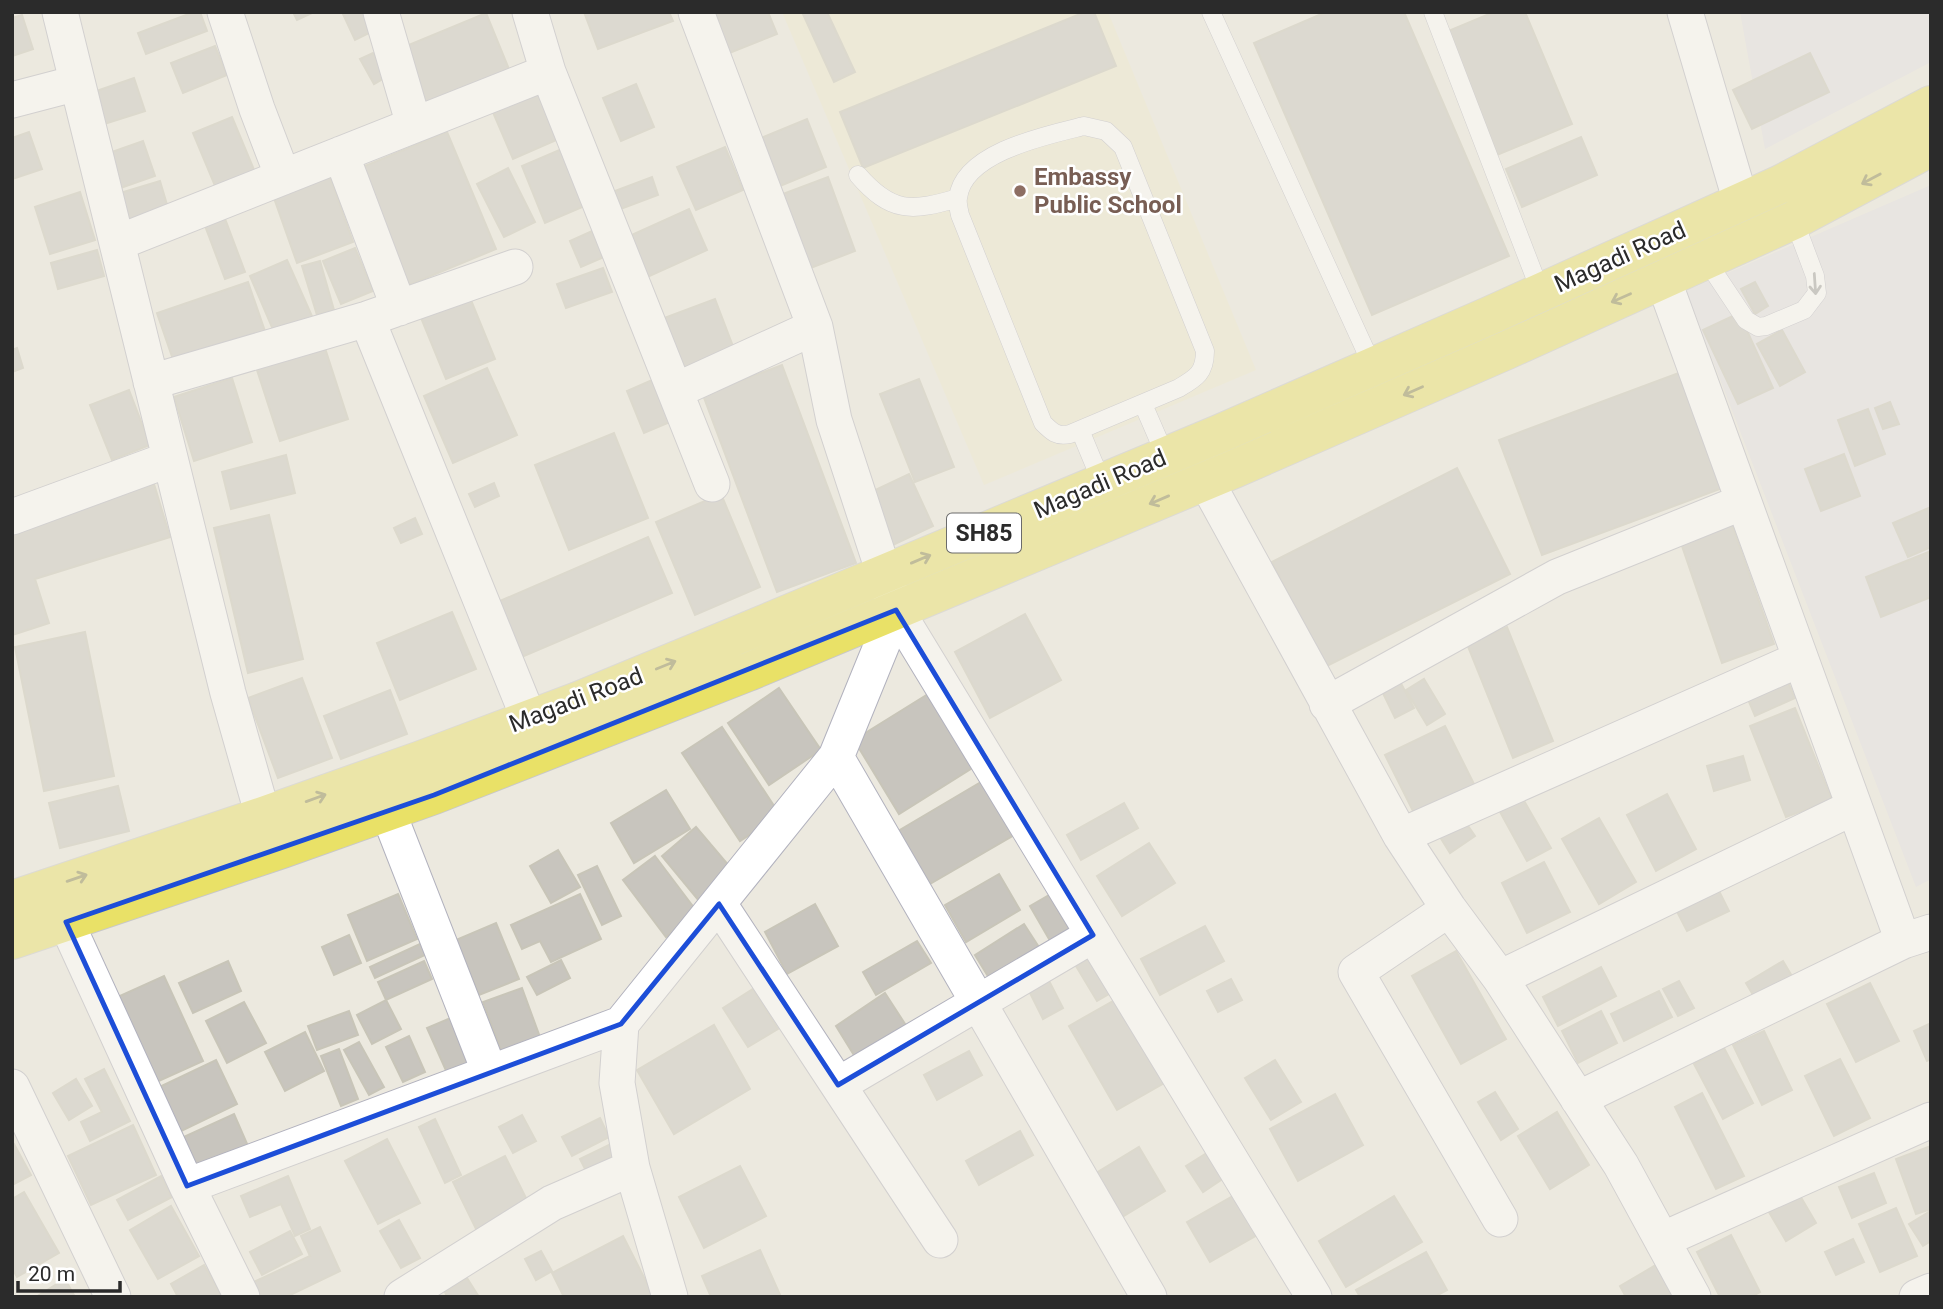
<svg xmlns="http://www.w3.org/2000/svg" width="1943" height="1309" font-family="Roboto,sans-serif">
	<style>
		.industrial { fill: #e2dfe5 }
		.education { fill: #ede8cf }
		.building { fill: #c8c5be; stroke: #c8c5b8; stroke-width: 2 }
		.lines { fill: none; stroke-linecap: round; stroke-linejoin: round }
		.lane-casing { stroke: #b2b2be; stroke-width: 19 }
		.street-casing { stroke: #b2b2be; stroke-width: 37 }
		.primary-casing { stroke: #c8c8c8; stroke-width: 40 }
		.lane { stroke: #fff; stroke-width: 18 }
		.street { stroke: #fff; stroke-width: 35 }
		.primary { stroke: #e9e167; stroke-width: 38 }
		.oneway { stroke: #8a8649 }
		.oneway2 { stroke: #a0a0a0 }
		.marked { fill: none; stroke: #1d4ed8; stroke-width: 5; stroke-linejoin: round }
		.education-dot { fill: #8d6e63; stroke: #fff; stroke-width: 2.5 }
		.labels { text-anchor: middle; dominant-baseline: central; stroke-width: 5; stroke-linejoin: round; paint-order: stroke }
		.shield { fill: #fff; stroke: #6b6b6b; stroke-width: 2 }
		.shield-label { font-size: 23px; font-weight: bold; fill: #2b2b2b }
		.education-label { font-size: 24px; font-weight: bold; fill: #785e54; stroke: #fff; text-anchor: start }
		.street-label { font-size: 24px; fill: #2b2b2b; stroke: #fff }
	</style>
	<rect width="100%" height="100%" fill="#ece9df"/>
	<path class="industrial" d="M1740 12H1931V62L1765 149Z
		M1931 185V879L1916 887 1686 291Z"/>
	<path class="education" d="M782 12H1108L1256 370 984 485Z"/>
	<path class="building" d="M194 12H200L207 31 146 54 138 33Z
		M293 12H314L297 20Z
		M342 12H364L373 31 355 40Z
		M584 12H669L673 21 598 49Z
		M705 12H768L777 34 722 56Z
		M802 12H827L855 72 834 82Z
		M1085 12H1094L1116 66 863 168 840 112Z
		M1326 12H1404L1509 256 1372 315 1254 43Z
		M1494 12H1525L1572 124 1497 155 1446 32Z
		M486 13 513 79 426 114 399 49Z
		M22 15 33 49 12 56V18Z
		M215 46 227 75 183 93 171 63Z
		M373 53 386 77 374 84 360 59Z
		M1810 53 1829 92 1752 129 1733 90Z
		M134 78 145 111 98 126 88 94Z
		M636 84 654 127 621 141 603 98Z
		M540 89 561 138 513 159 492 110Z
		M232 117 257 177 218 193 193 133Z
		M807 119 826 167 773 189 754 141Z
		M29 132 42 169 12 179V138Z
		M447 132 496 249 409 285 360 168Z
		M1581 137 1597 175 1522 207 1506 169Z
		M143 141 155 176 115 190 103 155Z
		M725 147 743 190 696 210 677 167Z
		M564 148 587 205 545 223 522 166Z
		M508 168 535 222 504 237 477 184Z
		M330 177 353 242 297 263 274 198Z
		M652 177 658 195 618 210 612 192Z
		M828 177 855 251 808 269 780 195Z
		M160 181 168 208 125 221 117 194Z
		M80 192 95 240 50 254 35 207Z
		M689 209 707 250 643 279 625 238Z
		M224 216 245 272 225 279 204 223Z
		M592 231 604 257 581 267 570 241Z
		M355 248 373 291 341 304 323 261Z
		M97 250 104 276 58 289 51 263Z
		M287 260 315 323 277 339 250 276Z
		M320 261 334 310 317 315 302 266Z
		M603 268 612 292 566 308 557 284Z
		M248 282 268 340 177 371 157 313Z
		M1755 282 1768 306 1755 314 1741 289Z
		M466 288 495 359 446 379 417 308Z
		M715 299 734 349 675 371 656 321Z
		M1739 313 1773 388 1738 404 1703 330Z
		M1782 330 1805 372 1780 386 1757 344Z
		M324 345 348 419 280 441 256 367Z
		M17 348 23 368 12 372V350Z
		M782 365 856 563 777 592 703 395Z
		M487 368 517 435 453 463 424 396Z
		M1684 371 1728 486 1542 555 1499 440Z
		M232 378 252 442 194 461 174 397Z
		M919 379 954 467 915 482 880 394Z
		M652 380 670 422 644 433 627 391Z
		M129 390 150 445 112 460 90 405Z
		M1890 402 1899 424 1883 429 1875 408Z
		M1868 409 1885 454 1855 466 1838 420Z
		M614 433 648 518 569 550 535 465Z
		M1844 454 1860 496 1821 511 1805 469Z
		M286 455 295 493 231 509 222 472Z
		M1457 468 1510 574 1325 667 1272 562Z
		M909 474 933 526 893 545 869 493Z
		M494 483 499 496 475 507 469 494Z
		M154 484 170 537 35 579 49 623 12 635V528Z
		M721 494 760 587 695 615 656 522Z
		M1931 507V547L1908 557 1893 523Z
		M269 515 303 659 248 673 214 528Z
		M415 518 422 534 401 543 394 528Z
		M1732 525 1774 644 1722 663 1681 543Z
		M648 537 672 593 510 662 486 607Z
		M1931 551V597L1881 617 1866 577Z
		M452 612 476 669 400 700 377 643Z
		M1025 614 1061 680 990 718 955 652Z
		M1507 627 1553 741 1513 758 1467 644Z
		M85 632 114 776 44 791 15 647Z
		M1396 674 1414 708 1395 718 1378 683Z
		M302 678 332 758 278 778 248 698Z
		M1424 679 1445 714 1427 725 1406 690Z
		M1787 680 1795 698 1755 716 1747 697Z
		M779 688 821 750 769 785 728 723Z
		M936 689 982 762 899 814 854 740Z
		M390 690 407 734 341 759 324 716Z
		M1795 708 1832 800 1786 817 1750 726Z
		M1445 726 1475 786 1415 815 1385 755Z
		M722 727 780 815 740 841 682 753Z
		M1743 756 1750 780 1714 791 1707 766Z
		M991 776 1023 830 930 884 898 831Z
		M118 786 129 831 60 848 49 803Z
		M666 790 690 829 634 863 611 823Z
		M1667 794 1696 849 1656 871 1627 815Z
		M1523 799 1551 848 1527 861 1500 812Z
		M1124 803 1138 828 1081 860 1067 835Z
		M1599 818 1636 882 1599 904 1562 839Z
		M1464 820 1475 836 1450 853 1440 837Z
		M696 827 735 873 700 902 662 856Z
		M1149 843 1175 883 1122 916 1097 876Z
		M558 850 580 887 551 903 530 866Z
		M655 856 698 913 666 937 623 880Z
		M1544 862 1570 912 1527 933 1502 883Z
		M597 866 621 916 602 925 578 875Z
		M999 874 1020 910 966 942 945 905Z
		M1715 883 1729 911 1687 931 1673 904Z
		M398 894 417 939 367 961 348 915Z
		M580 894 601 939 551 962 540 941 522 949 511 925Z
		M1049 895 1073 935 1053 946 1030 906Z
		M815 904 838 946 787 974 765 932Z
		M496 923 519 979 479 995 456 940Z
		M1024 924 1044 955 994 986 975 955Z
		M1205 926 1224 961 1160 995 1141 959Z
		M349 935 361 963 334 975 322 947Z
		M917 941 931 963 876 995 863 972Z
		M422 943 427 954 375 978 370 967Z
		M1101 950 1123 986 1097 1001 1076 966Z
		M1456 951 1506 1039 1461 1064 1412 976Z
		M561 960 570 978 537 995 527 977Z
		M228 961 241 991 193 1013 179 983Z
		M424 961 432 979 386 1000 378 982Z
		M1783 961 1796 983 1759 1005 1746 983Z
		M1601 967 1616 996 1558 1026 1543 997Z
		M164 976 203 1061 150 1085 111 1000Z
		M1047 977 1063 1008 1043 1019 1027 987Z
		M1231 979 1242 1000 1218 1012 1207 991Z
		M1679 981 1694 1008 1678 1016 1663 989Z
		M1870 983 1899 1041 1856 1062 1827 1004Z
		M522 988 541 1040 502 1053 483 1002Z
		M753 989 778 1029 748 1047 723 1008Z
		M1659 991 1672 1017 1624 1041 1611 1014Z
		M885 993 907 1027 857 1060 836 1026Z
		M1120 997 1168 1081 1117 1110 1069 1026Z
		M386 1000 401 1029 372 1044 357 1015Z
		M244 1002 266 1043 227 1063 206 1021Z
		M349 1011 358 1035 317 1050 308 1026Z
		M1601 1011 1617 1043 1578 1063 1562 1031Z
		M453 1017 473 1064 448 1075 427 1028Z
		M1931 1023V1059L1927 1061 1914 1031Z
		M714 1025 750 1089 674 1134 637 1070Z
		M1764 1031 1792 1090 1762 1105 1733 1045Z
		M305 1032 324 1071 285 1091 265 1052Z
		M409 1036 425 1072 403 1082 386 1047Z
		M359 1042 384 1087 369 1095 344 1050Z
		M1724 1048 1753 1103 1723 1119 1694 1064Z
		M339 1049 358 1099 341 1106 321 1056Z
		M969 1051 982 1075 937 1100 924 1075Z
		M1840 1059 1870 1118 1834 1136 1805 1076Z
		M216 1060 237 1104 171 1136 151 1091Z
		M1275 1060 1301 1102 1271 1120 1245 1078Z
		M104 1069 130 1121 90 1141 81 1122 102 1112 85 1079Z
		M76 1079 92 1106 69 1120 53 1093Z
		M1495 1092 1518 1129 1501 1140 1478 1102Z
		M1702 1093 1744 1176 1716 1189 1675 1107Z
		M1335 1094 1363 1145 1298 1181 1270 1129Z
		M1557 1112 1589 1165 1550 1189 1518 1136Z
		M234 1114 251 1153 193 1179 175 1141Z
		M522 1115 536 1141 513 1153 499 1127Z
		M600 1118 609 1137 572 1156 562 1137Z
		M435 1119 461 1175 445 1183 419 1127Z
		M133 1125 156 1175 91 1205 68 1156Z
		M1020 1131 1033 1155 979 1185 966 1161Z
		M387 1139 420 1203 378 1224 345 1161Z
		M617 1141 624 1154 587 1173 580 1159Z
		M14 1144 31 1175 12 1185V1145Z
		M1931 1146V1209L1916 1214 1896 1159Z
		M1139 1147 1165 1191 1117 1220 1091 1176Z
		M1213 1149 1230 1174 1203 1192 1186 1166Z
		M505 1156 529 1204 477 1231 453 1182Z
		M740 1166 766 1216 704 1248 679 1197Z
		M1874 1173 1886 1203 1852 1218 1839 1187Z
		M161 1176 172 1197 128 1220 117 1200Z
		M288 1176 310 1229 295 1236 281 1204 250 1217 241 1196Z
		M24 1192 59 1253 17 1277 12 1268V1199Z
		M1238 1193 1261 1233 1210 1262 1187 1222Z
		M1799 1194 1816 1223 1786 1241 1769 1212Z
		M1394 1196 1422 1242 1346 1287 1319 1241Z
		M171 1206 199 1256 158 1279 130 1230Z
		M1896 1208 1917 1256 1880 1272 1859 1224Z
		M1929 1212 1931 1216V1241L1923 1246 1909 1224Z
		M399 1220 420 1258 401 1268 380 1231Z
		M320 1227 340 1271 286 1297H252L247 1285 310 1256 301 1236Z
		M290 1231 302 1254 262 1275 250 1252Z
		M1731 1235 1760 1292 1751 1297H1720L1697 1252Z
		M623 1236 654 1297H564L552 1273Z
		M1853 1239 1864 1262 1836 1275 1825 1252Z
		M760 1250 781 1297H711L702 1276Z
		M541 1251 552 1271 536 1280 525 1259Z
		M1426 1252 1447 1290 1434 1297H1360L1356 1290Z
		M204 1265 222 1296 178 1297 171 1284Z
		M1656 1265 1674 1297H1626L1620 1286Z
		M467 1278 479 1297H447L445 1292Z
		M65 1279 75 1297H36Z"/>
	<g class="lines">
		<g class="lane-casing">
			<path id="lane" d="M1211 12 1373 367
				M1433 12 1541 293
				M1084 126 1106 131 1123 147 1205 351C1205 373 1196 378 1179 388L1070 434C1057 437 1052 432 1043 423L960 215C959 210 957 203 958 198 963 152 1048 135 1084 126Z
				M858 175C891 213 911 212 958 198
				M1706 260 1746 320 1758 327 1766 326 1804 310 1817 293 1815 276 1794 220
				M1143 404 1166 457
				M1080 430 1102 483"/>
		</g>
		<g class="street-casing">
			<path id="street" d="M60 12 228 693 263 816
				M225 12 257 109 283 177
				M381 12 414 125
				M530 12 548 72 712 484
				M696 12 815 327 834 420 896 610 1314 1297
				M1685 12 1741 202
				M12 100 77 83
				M341 154 399 308
				M117 243 548 72
				M1663 279 1903 941
				M367 319 529 719
				M151 382 367 319 515 267
				M675 391 815 327
				M1206 481 1401 836 1449 909 1500 978 1621 1165 1693 1297
				M12 517 170 459
				M1327 704 1557 577 1743 502
				M836 757 1149 1297
				M388 812 490 1073
				M1401 836 1800 659
				M719 904 838 1085 1093 935
				M1449 909 1356 972 1500 1219
				M66 922 187 1186 242 1297
				M1500 978 1854 807
				M838 1085 940 1240
				M12 1087 113 1297
				M1578 1099 1903 941 1931 932
				M187 1186 621 1024
				M1662 1240 1931 1120
				M402 1297 552 1203 632 1168
				M670 1297 632 1168 617 1083 621 1024 836 757 896 610
				M1917 1297 1931 1291"/>
		</g>
		<g class="primary-casing">
			<path id="primary" d="M12 900 263 816 421 760 578 701 733 637 1219 434 1491 315 1781 184 1931 105
				M12 940 282 849 434 795 748 672 1234 469 1507 350 1794 220 1931 147"/>
		</g>
		<use href="#lane" class="lane"/>
		<use href="#street" class="street"/>
		<use href="#primary" class="primary"/>
	</g>
	<defs><path id="oneway-shaft" d="M-6 0H5M1.5-3L5.5 0L1.5 3" fill="none" stroke-width="1.6" stroke-linecap="round" stroke-linejoin="round" transform="scale(1.75)"/></defs>
	<g class="oneway">
		<use href="#oneway-shaft" transform="translate(1871 179) rotate(152)"/>
		<use href="#oneway-shaft" transform="translate(1621 298) rotate(156)"/>
		<use href="#oneway-shaft" transform="translate(1413 391) rotate(156)"/>
		<use href="#oneway-shaft" transform="translate(1159 500) rotate(157)"/>
		<use href="#oneway-shaft" transform="translate(921 559) rotate(-23)"/>
		<use href="#oneway-shaft" transform="translate(666 665) rotate(-22)"/>
		<use href="#oneway-shaft" transform="translate(316 798) rotate(-20)"/>
		<use href="#oneway-shaft" transform="translate(77 878) rotate(-19)"/>
	</g>
	<use class="oneway2" href="#oneway-shaft" transform="translate(1815 284) rotate(86)"/>
	<path d="M0 0H1943V1309H0ZM896 610 1093 935 838 1085 719 904 621 1024 187 1186 66 922 434 795Z" fill="#ece9df" fill-opacity=".55" fill-rule="evenodd"/>
	<path class="marked" d="M896 610 1093 935 838 1085 719 904 621 1024 187 1186 66 922 434 795Z"/>
	<circle class="education-dot" cx="1020" cy="191" r="7"/>
	<g class="labels">
		<rect class="shield" x="947" y="513.5" width="74" height="39" rx="5"/>
		<g class="shield-label">
			<text x="984" y="533">SH85</text>
		</g>
		<g class="education-label">
			<text x="1034" y="177">Embassy<tspan x="1034" dy="28">Public School</tspan></text>
		</g>
		<g class="street-label">
			<text transform="translate(1620 257) rotate(-24)">Magadi Road</text>
			<text transform="translate(1100 484) rotate(-23)">Magadi Road</text>
			<text transform="translate(576 700) rotate(-21)">Magadi Road</text>
		</g>
	</g>
	<rect width="1943" height="1309" fill="none" stroke="#2b2b2b" stroke-width="28"/>
	<path d="M18 1281v10h102v-10" fill="none" stroke="#2b2b2b" stroke-width="3.5"/>
	<text x="28" y="1281" font-size="21" fill="#2b2b2b" stroke="#ffffff" stroke-width="5" paint-order="stroke">20 m</text>
</svg>
